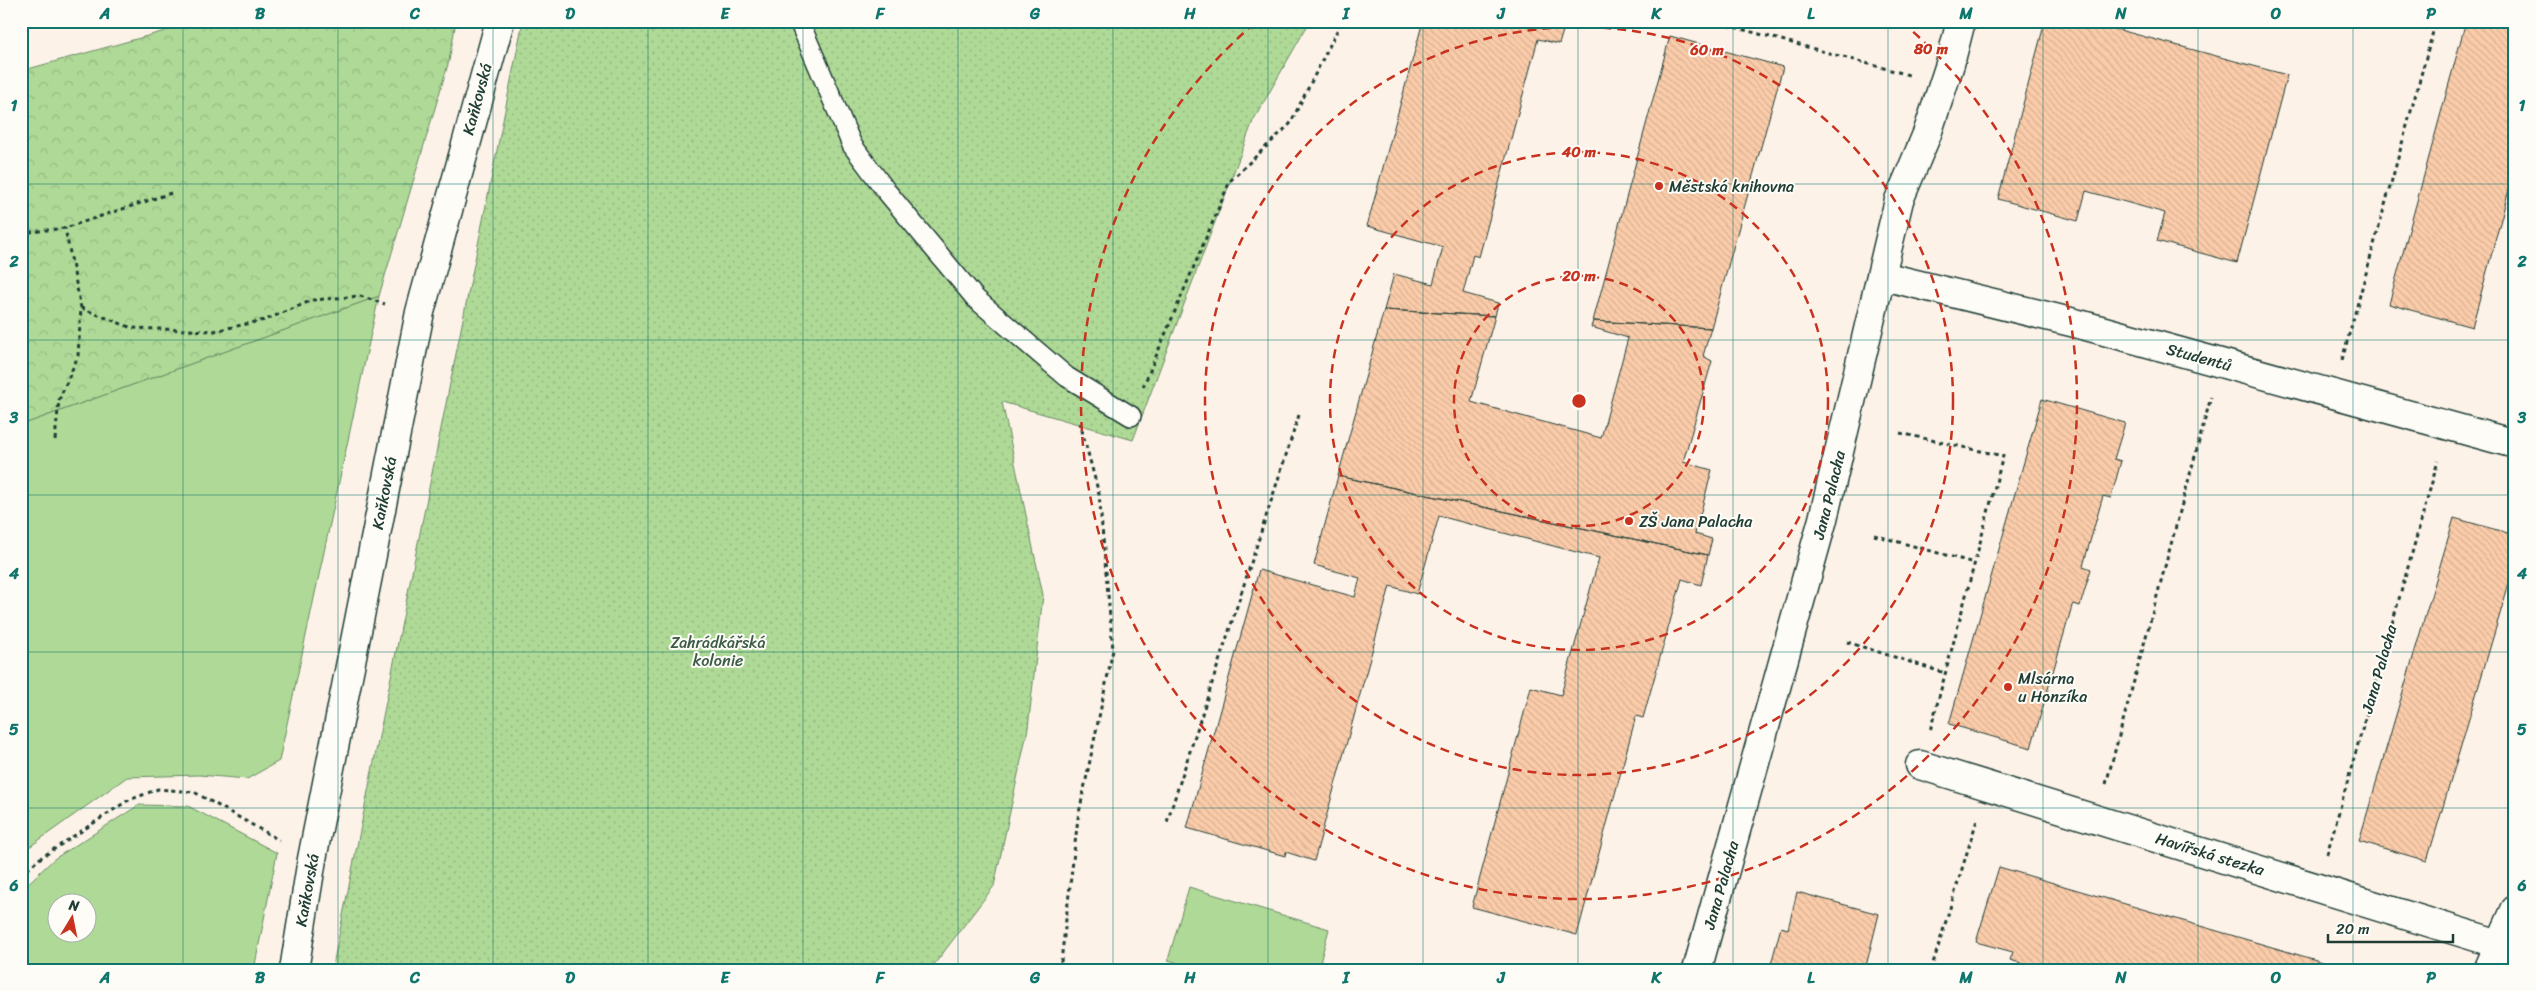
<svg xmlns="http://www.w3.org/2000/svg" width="2536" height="991" font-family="Sriracha,sans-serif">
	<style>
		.grass { fill: #afd996; stroke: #678b65; fill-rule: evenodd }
		.forest { fill: url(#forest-crowns); stroke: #678b65 }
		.garden { fill: url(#garden-dots); stroke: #678b65 }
		.building { fill: url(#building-back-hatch); stroke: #1f3d34 }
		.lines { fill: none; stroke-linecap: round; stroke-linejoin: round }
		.service-casing { stroke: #1f3d34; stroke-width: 22 }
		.minor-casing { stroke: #1f3d34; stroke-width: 31 }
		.tertiary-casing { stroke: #1f3d34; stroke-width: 31 }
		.path { stroke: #1f3d34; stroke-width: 3; stroke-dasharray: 4 4; stroke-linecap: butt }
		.service { stroke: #fdfcf7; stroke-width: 19 }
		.minor { stroke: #fdfcf7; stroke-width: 28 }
		.tertiary { stroke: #fdfcf7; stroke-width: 28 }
		.grid { fill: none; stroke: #0f766e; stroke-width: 1; stroke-opacity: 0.55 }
		.ring { fill: none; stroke: #c8321e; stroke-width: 2.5; stroke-dasharray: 9 6 }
		.poi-dot { fill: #c8321e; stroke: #fdfcf7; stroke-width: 2 }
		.labels { text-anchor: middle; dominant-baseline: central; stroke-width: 4; stroke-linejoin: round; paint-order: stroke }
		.street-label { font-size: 16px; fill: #1f3d34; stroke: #fdfcf7 }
		.poi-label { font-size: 16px; fill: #1f3d34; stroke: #fdfcf7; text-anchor: start }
		.park-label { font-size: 16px; fill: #3c5c48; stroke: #fdfcf7 }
		.centre { fill: #c8321e; stroke: #fdfcf7; stroke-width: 2.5 }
		.ring-label { font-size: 15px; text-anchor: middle; font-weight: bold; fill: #c8321e; stroke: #fdfcf7; stroke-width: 4; stroke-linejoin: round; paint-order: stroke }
		.neatline { fill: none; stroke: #0f766e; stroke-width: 2 }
		.grid-label { font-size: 16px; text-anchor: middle; font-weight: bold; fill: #0f766e }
	</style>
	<defs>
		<pattern id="forest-crowns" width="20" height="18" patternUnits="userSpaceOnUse" patternTransform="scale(1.25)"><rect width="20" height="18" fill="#afd996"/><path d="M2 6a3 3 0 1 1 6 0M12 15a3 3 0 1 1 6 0" fill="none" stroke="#96bb82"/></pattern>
		<pattern id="garden-dots" width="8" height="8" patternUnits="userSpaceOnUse" patternTransform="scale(1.25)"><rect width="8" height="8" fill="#afd996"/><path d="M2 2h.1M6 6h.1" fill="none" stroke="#96bb82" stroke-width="1.8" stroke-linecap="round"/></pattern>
		<pattern id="building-back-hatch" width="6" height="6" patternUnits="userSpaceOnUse" patternTransform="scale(1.25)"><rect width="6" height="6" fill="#fbccaa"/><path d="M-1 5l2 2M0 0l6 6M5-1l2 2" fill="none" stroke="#d7b093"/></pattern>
	</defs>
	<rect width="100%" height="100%" fill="#fdf2e8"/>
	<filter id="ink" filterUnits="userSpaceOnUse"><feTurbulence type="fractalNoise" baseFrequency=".02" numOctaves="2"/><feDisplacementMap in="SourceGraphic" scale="10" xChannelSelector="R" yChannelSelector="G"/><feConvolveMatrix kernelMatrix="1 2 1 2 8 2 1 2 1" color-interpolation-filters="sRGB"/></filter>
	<g filter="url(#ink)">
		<path class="grass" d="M379 296 279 761 247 779 199 775 127 777 21 853V425Z
			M139 805 188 806 277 853 254 970H21V890L54 859ZM58 904H88V934H58Z
			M1189 887 1329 929 1318 970H1203L1168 960Z"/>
		<path class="forest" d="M201 21H456L449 61 379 296 21 425V71Z"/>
		<path class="garden" d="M523 21H1310L1253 121 1133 440 1002 402 1043 595 1028 728 994 886 930 970H332Z"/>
		<path class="building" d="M1423 21H1566L1559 44 1538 39 1479 257 1473 255 1463 293 1498 303 1495 316 1384 310 1394 274 1433 284 1443 247 1367 226Z
			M2045 21H2086L2287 75 2237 263 2157 241 2165 213 2086 191 2078 221 1998 199Z
			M2466 21H2515V167L2472 327 2389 304Z
			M1670 36 1783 67 1711 328 1593 321Z
			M1384 310 1495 316 1471 402 1601 438 1628 338 1591 327 1593 321 1711 328 1703 356 1712 361 1683 462 1712 470 1695 534 1712 539 1708 555 1338 476Z
			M2042 399 2125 423 2114 459 2121 461 2111 498 2103 496 2083 566 2091 569 2080 606 2073 604 2072 606 2031 748 1949 724Z
			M1338 476 1708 555 1701 585 1682 579 1643 718 1636 716 1577 935 1472 907 1531 687 1561 695 1599 558 1439 516 1417 594 1390 586 1314 861 1286 852 1285 856 1187 828 1259 570 1355 597 1360 578 1314 565Z
			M2454 518 2515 535V563L2427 861 2359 841Z
			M1999 867 2323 962 2321 970H2072L2048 963 2045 970 2010 960 2013 952 1976 942Z
			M1797 892 1879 914 1865 970H1777L1778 966 1771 964 1781 927 1788 929Z"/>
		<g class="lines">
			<g class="service-casing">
				<path id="service" d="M799 21 852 145 887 192 976 299 1067 377 1131 416"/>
			</g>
			<g class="minor-casing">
				<path id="minor" d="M1883 276 2079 324 2515 444
					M1920 765 2499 944
					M1697 970 1823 519 1899 200 1927 134 1950 64 1961 21
					M2488 970 2515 910"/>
			</g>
			<g class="tertiary-casing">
				<path id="tertiary" d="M294 970 312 859 420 312 500 21"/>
			</g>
			<path class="path" d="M1712 21 1909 75
				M21 233 65 228 174 192
				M81 308 132 328 214 331 265 320 313 300 360 296 385 304
				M2342 360 2436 21
				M1143 387 1230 181 1290 124 1342 21
				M1900 433 2003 456 1930 731
				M55 440 59 400 78 356 81 308 65 228
				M1874 535 1974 563
				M1847 642 1945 673
				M2106 784 2211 397
				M1167 822 1299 415
				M2327 854 2438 461
				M21 875 39 859 127 801 158 789 194 792 279 840
				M1060 970 1078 818 1113 650 1099 494 1080 423
				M1931 970 1977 820"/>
			<use href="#service" class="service"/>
			<use href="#minor" class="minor"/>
			<use href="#tertiary" class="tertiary"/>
		</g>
	</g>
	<path class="grid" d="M183 21V970M338 21V970M493 21V970M648 21V970M803 21V970M958 21V970M1113 21V970M1268 21V970M1423 21V970M1578 21V970M1733 21V970M1888 21V970M2043 21V970M2198 21V970M2353 21V970M21 184H2515M21 340H2515M21 495H2515M21 652H2515M21 808H2515"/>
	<g class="ring">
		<circle cx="1579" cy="401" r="125"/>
		<circle cx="1579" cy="401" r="249"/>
		<circle cx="1579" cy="401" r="374"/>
		<path d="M1902 22A498 498 0 1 1 1256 22"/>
	</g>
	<g class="poi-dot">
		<circle cx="1659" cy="186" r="5"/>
		<circle cx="1629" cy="521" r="5"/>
		<circle cx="2008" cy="687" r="5"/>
	</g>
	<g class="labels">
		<g class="street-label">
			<text transform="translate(477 99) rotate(-75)">Kaňkovská</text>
			<text transform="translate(2199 357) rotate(15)">Studentů</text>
			<text transform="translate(384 493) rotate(-79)">Kaňkovská</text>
			<text transform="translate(1829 495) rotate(-76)">Jana Palacha</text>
			<text transform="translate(2379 669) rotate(-74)">Jana Palacha</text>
			<text transform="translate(2210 854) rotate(17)">Havířská stezka</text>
			<text transform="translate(1721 885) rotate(-74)">Jana Palacha</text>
			<text transform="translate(307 890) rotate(-80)">Kaňkovská</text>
		</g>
		<g class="poi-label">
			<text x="1669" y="186">Městská knihovna</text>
			<text x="1639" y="521">ZŠ Jana Palacha</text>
			<text x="2018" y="678">Mlsárna<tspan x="2018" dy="18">u Honzíka</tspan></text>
		</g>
		<g class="park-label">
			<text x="718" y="642">Zahrádkářská<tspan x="718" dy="18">kolonie</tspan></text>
		</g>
	</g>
	<circle cx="1579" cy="401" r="8" class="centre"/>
	<g class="ring-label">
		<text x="1931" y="54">80 m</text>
		<text x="1707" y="55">60 m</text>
		<text x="1579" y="157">40 m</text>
		<text x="1579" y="281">20 m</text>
	</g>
	<rect width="2536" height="991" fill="none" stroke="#fdfcf7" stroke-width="55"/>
	<g transform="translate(72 918) rotate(10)"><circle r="24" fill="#fdfcf7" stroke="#a4b0a9"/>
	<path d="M0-4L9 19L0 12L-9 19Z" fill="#c8321e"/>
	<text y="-8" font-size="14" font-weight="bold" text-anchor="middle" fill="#1f3d34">N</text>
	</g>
	<path d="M2328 934v8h125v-8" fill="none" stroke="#1f3d34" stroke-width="2.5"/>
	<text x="2336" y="934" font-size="15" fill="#1f3d34" stroke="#fdfcf7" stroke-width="4" paint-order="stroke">20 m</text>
	<rect x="28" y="28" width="2480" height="936" class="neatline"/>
	<g class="grid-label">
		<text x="105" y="19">A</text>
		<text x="260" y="19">B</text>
		<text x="415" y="19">C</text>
		<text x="570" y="19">D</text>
		<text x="725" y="19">E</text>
		<text x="880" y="19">F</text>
		<text x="1035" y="19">G</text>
		<text x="1190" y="19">H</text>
		<text x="1346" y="19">I</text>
		<text x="1501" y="19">J</text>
		<text x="1656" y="19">K</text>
		<text x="1811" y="19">L</text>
		<text x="1966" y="19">M</text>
		<text x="2121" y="19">N</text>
		<text x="2276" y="19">O</text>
		<text x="2431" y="19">P</text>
		<text x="14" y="111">1</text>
		<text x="2522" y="111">1</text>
		<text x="14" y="267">2</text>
		<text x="2522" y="267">2</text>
		<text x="14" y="423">3</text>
		<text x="2522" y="423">3</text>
		<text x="14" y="579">4</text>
		<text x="2522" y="579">4</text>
		<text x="14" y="735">5</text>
		<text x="2522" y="735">5</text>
		<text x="14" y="891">6</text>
		<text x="2522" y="891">6</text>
		<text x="105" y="983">A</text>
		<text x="260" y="983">B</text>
		<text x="415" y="983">C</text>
		<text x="570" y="983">D</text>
		<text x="725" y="983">E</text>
		<text x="880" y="983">F</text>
		<text x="1035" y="983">G</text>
		<text x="1190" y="983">H</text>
		<text x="1346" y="983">I</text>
		<text x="1501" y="983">J</text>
		<text x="1656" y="983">K</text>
		<text x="1811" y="983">L</text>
		<text x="1966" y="983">M</text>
		<text x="2121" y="983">N</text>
		<text x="2276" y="983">O</text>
		<text x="2431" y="983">P</text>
	</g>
</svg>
